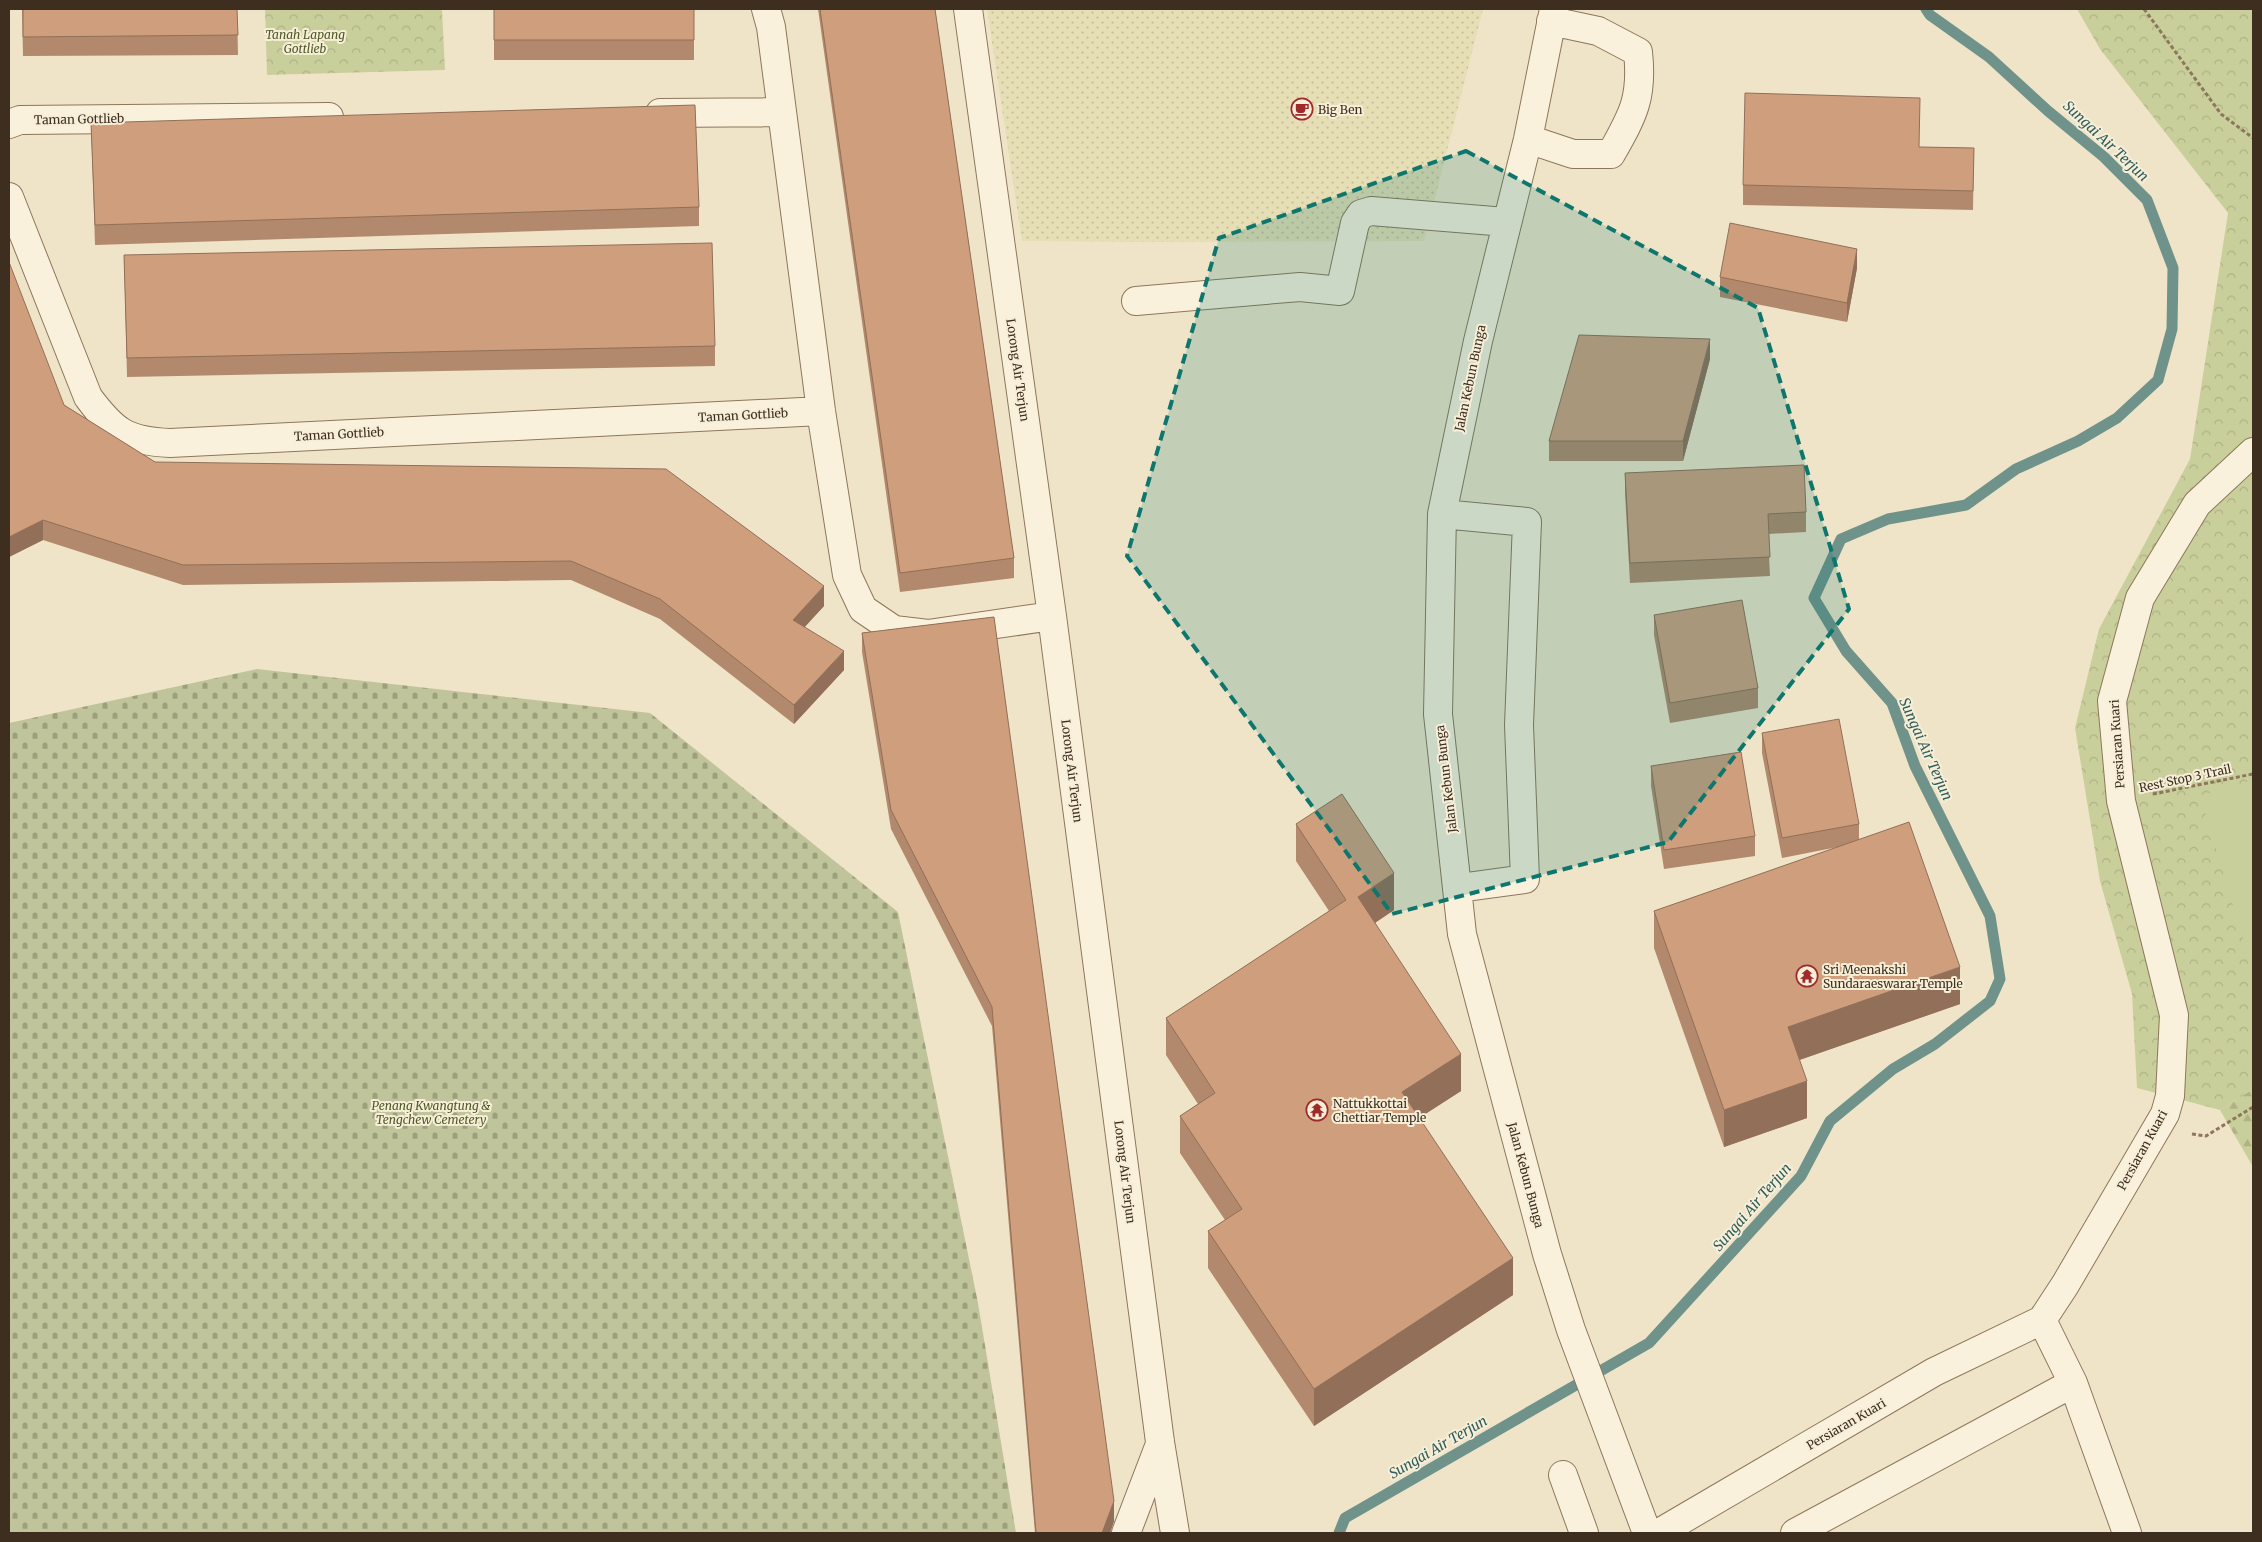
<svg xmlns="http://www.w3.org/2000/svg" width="2262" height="1542" font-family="Merriweather,serif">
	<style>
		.farmland { fill: url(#farmland-dots) }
		.forest { fill: url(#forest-firs) }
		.cemetery { fill: url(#cemetery-stones) }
		.park { fill: url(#park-crowns) }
		.garden { fill: #c9cf9b }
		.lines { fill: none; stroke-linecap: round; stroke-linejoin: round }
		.stream { stroke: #6f938a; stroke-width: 11 }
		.minor-casing { stroke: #8d765c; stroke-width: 30 }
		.path { stroke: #8d765c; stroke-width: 3; stroke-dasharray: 4 2.5; stroke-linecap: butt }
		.minor { stroke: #faf1dc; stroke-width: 28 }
		.wall { fill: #b2896c }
		.shaded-wall { fill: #916f58 }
		.building { fill: #cf9f7d; stroke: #916f58 }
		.marked { fill: #0f766e; fill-opacity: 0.2; stroke: #0f766e; stroke-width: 4; stroke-dasharray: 10 6; stroke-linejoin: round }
		.labels { text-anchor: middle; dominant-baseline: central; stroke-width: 4; stroke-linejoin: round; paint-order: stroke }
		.park-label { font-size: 12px; font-style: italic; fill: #4d5a26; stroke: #f7eed8 }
		.poi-label { font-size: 12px; fill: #3d2e20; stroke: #f7eed8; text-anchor: start }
		.street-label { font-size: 12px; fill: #3d2e20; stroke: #f7eed8 }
		.water-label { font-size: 14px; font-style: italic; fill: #2f5d5a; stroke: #f7eed8 }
	</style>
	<defs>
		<pattern id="farmland-dots" width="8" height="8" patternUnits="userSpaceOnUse" patternTransform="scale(1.25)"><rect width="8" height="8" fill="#e6deb5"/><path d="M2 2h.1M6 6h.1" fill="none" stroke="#c6bf9b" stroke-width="1.8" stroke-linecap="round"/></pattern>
		<pattern id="forest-firs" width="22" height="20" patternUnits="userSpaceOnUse" patternTransform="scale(1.25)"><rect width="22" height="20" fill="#c9cf9b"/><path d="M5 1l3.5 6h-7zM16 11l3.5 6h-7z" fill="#aeb285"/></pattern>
		<pattern id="cemetery-stones" width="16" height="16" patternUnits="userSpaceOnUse" patternTransform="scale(1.25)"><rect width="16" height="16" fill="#bfc49a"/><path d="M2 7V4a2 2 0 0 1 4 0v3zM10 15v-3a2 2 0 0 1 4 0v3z" fill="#9ca07d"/></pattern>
		<pattern id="park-crowns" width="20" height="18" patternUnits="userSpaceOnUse" patternTransform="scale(1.25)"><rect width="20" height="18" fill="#c9cf9b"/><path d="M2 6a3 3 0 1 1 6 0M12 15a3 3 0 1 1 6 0" fill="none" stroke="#aeb285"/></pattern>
	</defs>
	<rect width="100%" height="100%" fill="#f0e4c8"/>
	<path class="farmland" d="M987 9H1483L1424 241 1145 242 1022 241Z"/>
	<path class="forest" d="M2253 1089V1167L2220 1110Z"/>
	<path class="cemetery" d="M257 669 650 713 898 912 978 1303 1016 1533H9V723Z"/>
	<path class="park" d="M265 9H442L445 70 267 75Z
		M2077 9H2253V1089L2220 1110 2137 1088 2132 994 2100 881 2075 728 2099 629 2190 459 2228 213 2100 49Z"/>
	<path class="garden" d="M2253 780V971L2200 796Z"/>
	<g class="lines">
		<path class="stream" d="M1339 1533 1345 1518 1649 1343 1801 1176 1830 1121 1893 1069 1935 1044 1990 1001 2000 979 1990 916 1915 766 1892 703 1846 651 1814 598 1841 539 1888 519 1966 505 2016 469 2078 441 2117 418 2158 380 2172 329 2173 268 2147 200 2104 157 2048 111 1989 57 1930 15 1926 9"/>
		<g class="minor-casing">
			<path id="minor" d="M766 9 771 27 821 411 847 575 863 609 894 630 928 634 1052 616
				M968 9 1052 616 1160 1442 1175 1533
				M1554 9 1528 139 1478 341 1442 514 1438 714 1462 934 1547 1254 1571 1330 1647 1533
				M660 113 780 112
				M9 124 20 120 329 117
				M1528 139 1573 154H1611C1633 115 1643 98 1638 52L1598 31 1551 21
				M9 197 88 397C114 432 126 441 170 443L821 411
				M1136 301 1300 287 1340 291 1355 223 1361 214 1371 211 1506 222
				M1442 514 1527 522 1519 725 1525 879 1459 888
				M2042 1320 2073 1383 2127 1533
				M1563 1475 1584 1533
				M1126 1533 1160 1444
				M1659 1533 1934 1372 2042 1320 2065 1285 2165 1114 2170 1096 2174 1015 2121 801 2112 701 2140 598 2197 504 2253 452
				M1795 1533 2073 1383"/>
		</g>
		<path class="path" d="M2144 9 2221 114 2253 138
			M2153 794 2253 774
			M2192 1134 2206 1136 2253 1107"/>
		<use href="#minor" class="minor"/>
	</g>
	<path class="wall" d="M22 9H237L238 55 23 56Z
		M494 9H694V60H494Z
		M818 9H935L1014 558V578L900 592Z
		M91 123 699 207V226L95 245Z
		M1920 147 1974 148 1973 210 1743 205V185Z
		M124 255 715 346V366L127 377Z
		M1857 268 1847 322 1720 297V277Z
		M1710 359 1683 461H1549V441Z
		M64 405 155 462 824 606 804 627 844 670 794 724 660 619 571 580 183 585 43 540 9 557Z
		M1625 473 1806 512V532L1768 534 1770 576 1630 583 1625 493Z
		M1654 615 1758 688V708L1670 723 1654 635Z
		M994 617 1114 1521 1110 1533H1035L992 1026 891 829 862 652V633Z
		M1762 733 1859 824V840L1960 1004 1799 1060 1807 1118 1724 1147 1654 948V911L1838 847 1782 858 1762 753Z
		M1651 766 1755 836V856L1664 869 1651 786Z
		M1296 824 1394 910 1375 923 1461 1091 1419 1118 1513 1295 1314 1426 1208 1268V1231L1225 1220 1180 1153V1116L1198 1104 1166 1055V1018L1329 911 1296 861Z"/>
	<path class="shaded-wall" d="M1857 249V268L1847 322V303Z
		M1710 339V359L1683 461V441Z
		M43 520V540L9 557V537Z
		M824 586V606L793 640V620Z
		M844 651V670L794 724V705Z
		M1394 873V910L1358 934V897Z
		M1960 967V1004L1788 1064V1027Z
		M1461 1054V1091L1402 1129V1092Z
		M1807 1081V1118L1724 1147V1110Z
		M1513 1258V1295L1314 1426V1389Z
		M1114 1501V1521L1110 1533H1102Z"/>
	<path class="building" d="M23 9H237L238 35 23 37Z
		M494 9H694V40H494Z
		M820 9H935L1014 558 900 573Z
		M1745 93 1920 98 1919 147 1974 148 1973 191 1743 185Z
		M695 105 699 207 95 225 91 123Z
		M1730 223 1857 249 1847 303 1720 277Z
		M712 243 715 346 127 358 124 255Z
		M9 262 64 405 155 462 666 469 824 586 793 620 844 651 794 705 660 599 571 561 183 565 43 520 9 537Z
		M1579 335 1710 339 1683 441H1549Z
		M1804 465 1806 512 1768 514 1770 557 1630 563 1625 473Z
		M1742 600 1758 688 1670 703 1654 615Z
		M994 617 1114 1501 1102 1533H1036L992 1007 891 810 862 633Z
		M1839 719 1859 824 1782 838 1762 733Z
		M1741 752 1755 836 1664 850 1651 766Z
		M1342 794 1394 873 1358 897 1461 1054 1402 1092 1513 1258 1314 1389 1208 1231 1242 1209 1180 1116 1215 1093 1166 1018 1346 900 1296 824Z
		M1909 822 1960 967 1788 1027 1807 1081 1724 1110 1654 911Z"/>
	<path class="marked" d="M1466 151 1758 308 1849 609 1668 842 1392 914 1127 556 1219 238Z"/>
	<defs>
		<g id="cafe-ring" transform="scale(1.125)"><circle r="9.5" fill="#f7eed8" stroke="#9e2a2b" stroke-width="1.5"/><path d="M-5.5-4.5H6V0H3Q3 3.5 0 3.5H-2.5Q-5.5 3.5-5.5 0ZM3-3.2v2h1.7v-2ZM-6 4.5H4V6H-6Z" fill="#9e2a2b"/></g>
		<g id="temple-ring" transform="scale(1.125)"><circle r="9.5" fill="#f7eed8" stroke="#9e2a2b" stroke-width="1.5"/><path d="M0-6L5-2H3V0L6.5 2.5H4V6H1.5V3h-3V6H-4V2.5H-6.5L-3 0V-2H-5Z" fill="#9e2a2b"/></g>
	</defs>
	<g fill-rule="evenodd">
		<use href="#cafe-ring" x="1302" y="109"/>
		<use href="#temple-ring" x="1807" y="976"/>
		<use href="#temple-ring" x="1317" y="1110"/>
	</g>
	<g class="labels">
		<g class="park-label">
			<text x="305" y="34">Tanah Lapang<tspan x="305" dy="14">Gottlieb</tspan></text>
			<text x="431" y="1105">Penang Kwangtung &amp;<tspan x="431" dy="14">Tengchew Cemetery</tspan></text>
		</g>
		<g class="poi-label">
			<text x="1318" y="109">Big Ben</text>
			<text x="1823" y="969">Sri Meenakshi<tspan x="1823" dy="14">Sundaraeswarar Temple</tspan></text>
			<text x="1333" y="1103">Nattukkottai<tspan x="1333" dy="14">Chettiar Temple</tspan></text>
		</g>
		<g class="street-label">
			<text transform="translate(79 119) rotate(-1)">Taman Gottlieb</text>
			<text transform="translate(1018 370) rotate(82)">Lorong Air Terjun</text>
			<text transform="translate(1470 378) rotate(-78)">Jalan Kebun Bunga</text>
			<text transform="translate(743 415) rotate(-3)">Taman Gottlieb</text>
			<text transform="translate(339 434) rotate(-3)">Taman Gottlieb</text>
			<text transform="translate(2117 744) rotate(-94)">Persiaran Kuari</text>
			<text transform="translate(1072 771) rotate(83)">Lorong Air Terjun</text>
			<text transform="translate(2185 778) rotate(-12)">Rest Stop 3 Trail</text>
			<text transform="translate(1446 779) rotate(-97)">Jalan Kebun Bunga</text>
			<text transform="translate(2142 1150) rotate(-61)">Persiaran Kuari</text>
			<text transform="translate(1125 1172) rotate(83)">Lorong Air Terjun</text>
			<text transform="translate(1526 1175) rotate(75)">Jalan Kebun Bunga</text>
			<text transform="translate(1846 1424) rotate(-30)">Persiaran Kuari</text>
		</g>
		<g class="water-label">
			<text transform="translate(2106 141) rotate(43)">Sungai Air Terjun</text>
			<text transform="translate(1926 749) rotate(66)">Sungai Air Terjun</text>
			<text transform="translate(1752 1207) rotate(-49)">Sungai Air Terjun</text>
			<text transform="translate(1438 1447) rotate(-30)">Sungai Air Terjun</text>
		</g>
	</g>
	<rect width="2262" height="1542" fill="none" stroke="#3d2e20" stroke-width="20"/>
</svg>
